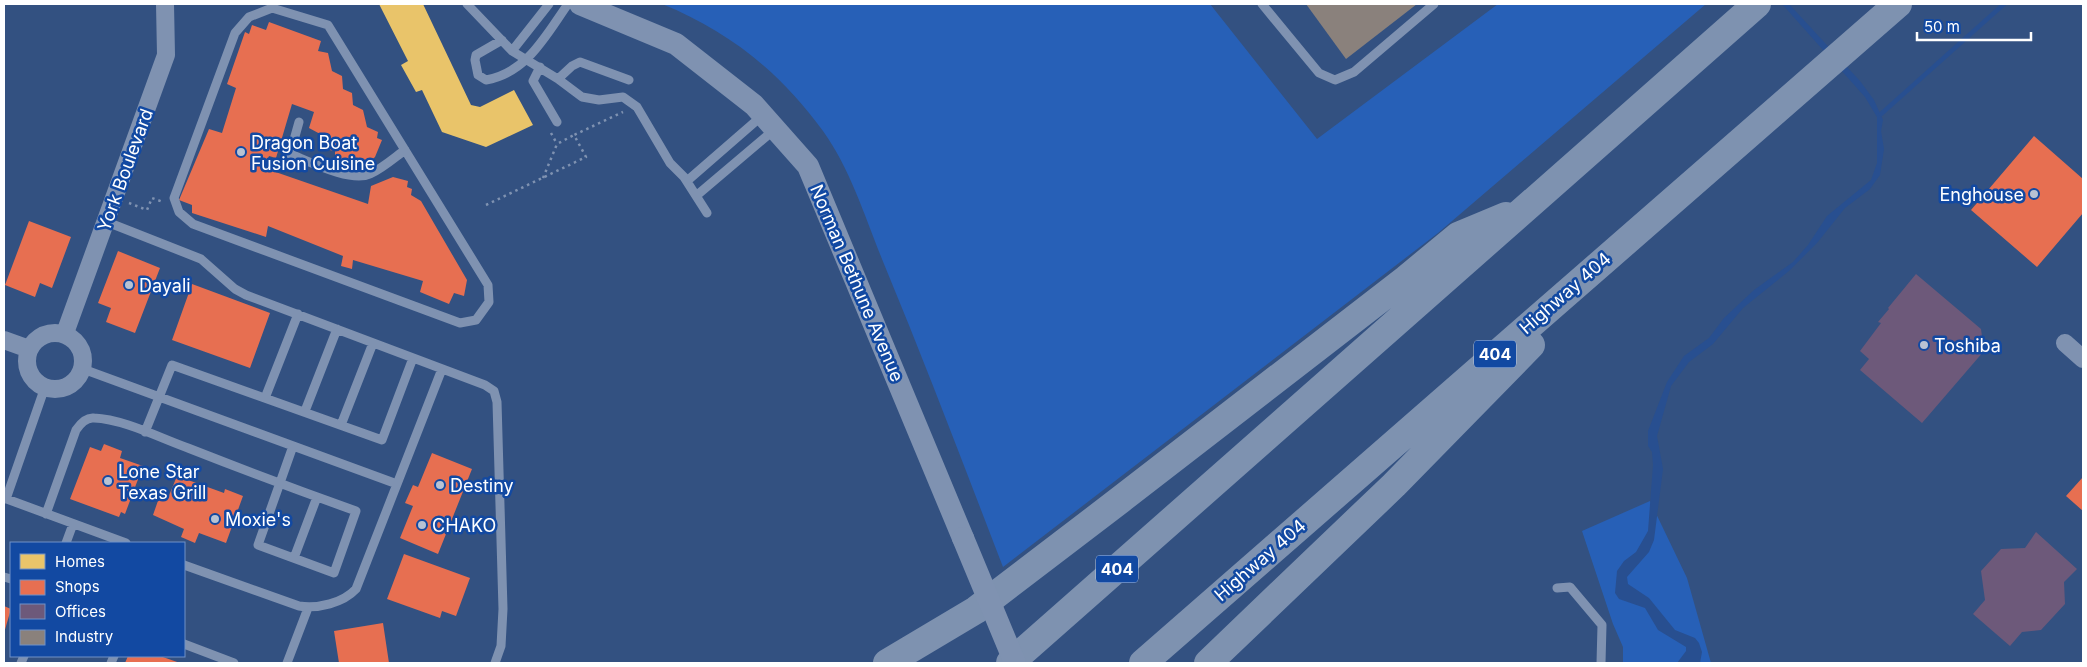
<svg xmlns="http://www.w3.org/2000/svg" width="2087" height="667" font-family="Inter,sans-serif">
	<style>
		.green { fill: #2760b7 }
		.water { fill: #284f90 }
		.homes { fill: #e9c46a }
		.shops { fill: #e76f51 }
		.offices { fill: #6d597a }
		.industry { fill: #8a817c }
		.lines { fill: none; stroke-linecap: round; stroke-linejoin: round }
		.stream { stroke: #284f90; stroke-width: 4.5 }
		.path { stroke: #7f92b1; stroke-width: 2.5; stroke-dasharray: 2.5 4; stroke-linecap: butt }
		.service { stroke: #7f92b1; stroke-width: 9 }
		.minor { stroke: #7f92b1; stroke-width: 18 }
		.tertiary { stroke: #7f92b1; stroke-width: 22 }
		.motorway { stroke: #7e92b0; stroke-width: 28 }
		.tertiary-bridge { stroke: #7f92b1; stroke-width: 22 }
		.poi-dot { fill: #b8c2d3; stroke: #1249a2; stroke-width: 2 }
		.labels { text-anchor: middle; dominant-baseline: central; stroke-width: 5; stroke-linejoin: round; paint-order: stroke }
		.shield { fill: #1249a2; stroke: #b8c8e3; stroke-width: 1 }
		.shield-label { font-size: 16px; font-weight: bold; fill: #fff }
		.poi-label { font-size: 18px; fill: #fff; stroke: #1249a2; text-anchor: start }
		.street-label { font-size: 18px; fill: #fff; stroke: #1249a2 }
	</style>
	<rect width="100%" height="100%" fill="#335181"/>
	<path class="green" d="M662 4H1210L1317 139 1498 4H1706L1438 233 1003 567C964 466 926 365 884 264 866 220 851 170 823 131 781 73 729 31 662 4Z
		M1650 501 1687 578 1711 663H1623V647L1613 624 1582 531Z"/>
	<path class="water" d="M1782 4H1789L1860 81 1874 100 1883 120 1881 131 1884 149 1880 175 1870 189 1845 208 1817 243 1789 271 1743 308 1713 344 1689 362 1671 386 1657 436 1663 469 1654 540 1649 552 1627 577 1628 584 1649 598 1675 630 1695 638 1699 643 1702 652 1700 663H1677L1686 651V647L1658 630 1645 608 1619 599 1615 593 1617 571 1624 561 1636 552 1648 531 1653 465 1652 452 1648 446V431L1667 382 1684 356 1709 338 1724 318 1754 290 1793 262 1808 245 1827 216 1871 180 1877 163V117L1865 97Z"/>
	<path class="homes" d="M379 4H423L471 105 480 107 514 90 533 125 486 147 442 132 422 90 416 92 401 65 408 61Z"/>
	<path class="shops" d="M269 22 321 41 318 51 328 53 332 71 342 76 343 89 352 93 353 105 363 110 367 127 378 132 377 138 382 140 375 157 358 172 347 169V162L335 160V151L319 148 322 135 309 128 314 112 292 104 276 158 269 156 264 168 368 204 371 186 393 177 408 181 407 187 412 189 411 195 421 201 467 280 464 296 454 293 449 304 420 292 423 281 353 260 352 269 341 266 343 256 268 226 266 237 192 213V205L179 200 209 129 222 133 236 88 227 84 245 32 249 34 252 25 266 30Z
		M2034 136 2083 179V213L2037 267 1971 210Z
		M29 221 71 237 52 288 40 283 35 297 5 285Z
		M118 251 160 268 135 333 106 322 111 308 98 303Z
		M192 284 270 313 250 368 172 340Z
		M104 444 122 451 120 458 143 466 125 514 121 512 119 517 70 499 90 447 101 451Z
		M432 453 472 469 438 554 400 538 413 506 405 503 413 485 418 487Z
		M177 476 224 493 225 489 243 496 226 543 199 533 195 543 181 537 184 529 153 515 160 495 168 498Z
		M2083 477V511L2066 496Z
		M404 554 470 578 456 616 442 611 440 618 387 599Z
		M4 606 11 609 4 633Z
		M383 623 389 663H339L334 631Z
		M128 656H160L180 663H125Z"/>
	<path class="offices" d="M1916 274 1981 329 1984 351 1922 423 1860 370 1869 359 1860 351 1881 323 1878 322 1889 309 1888 308Z
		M2036 532 2077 569 2064 582 2065 604 2041 630 2022 632 2010 646 1973 614 1985 600 1981 571 2001 549 2025 548Z"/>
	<path class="industry" d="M1306 4H1417L1346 59Z"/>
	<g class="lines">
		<path class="stream" d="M1881 114 2004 4"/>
		<path class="path" d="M551 133 557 144
			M543 178 557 144 574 135
			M129 203 147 210 152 198 163 202
			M486 205 586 157 574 135 623 112"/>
		<path class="service" d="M467 4 512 51 558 79 582 97 599 100 623 97 637 107 670 163 684 177 707 213
			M1262 4 1319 73 1335 80 1354 72 1434 4
			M272 8 328 25 488 285 489 302 476 320 460 323 193 224 179 212 174 198 235 33 249 17Z
			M502 40 476 55 475 60 478 75 486 80C527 73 546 35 568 4
			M512 51 549 4
			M540 67 533 81 557 122
			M558 79 572 66 580 62 629 80
			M299 122 290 154C308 161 351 183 370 174 383 168 394 158 405 150
			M687 181 763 115
			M696 196 774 130
			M107 222 201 259 235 289 246 295 485 385 494 391 497 402 503 609 501 646 495 663
			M83 369 397 484
			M265 398 298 314
			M305 411 337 329
			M341 425 373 343
			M145 432 172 365 382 440 413 358
			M4 498 126 543
			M6 499 45 387
			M46 514 76 430C80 424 86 417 94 418 123 419 160 438 188 448 244 470 300 491 356 511L334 573 258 545 293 446
			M66 543 73 524
			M294 558 317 497
			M184 565 299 606C318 609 343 603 356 589L442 369
			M4 577 11 579
			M1557 588 1570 587 1602 625 1601 663
			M184 644 234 663
			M21 663 24 656
			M111 663 114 656
			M287 663 308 608"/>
		<path class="minor" d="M27 361a28 28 0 1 1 56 0a28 28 0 1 1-56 0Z
			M65 333 166 55 165 4
			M4 340 29 349
			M2065 343 2083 359"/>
		<path class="tertiary" d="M580 4 676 44 754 105 808 166 963 538"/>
		<path class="motorway" d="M887 663 976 610 1120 500 1406 279 1458 236 1506 216
			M1010 663 1757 4
			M1143 663 1898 4
			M1208 663 1394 485 1531 345"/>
		<path class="tertiary-bridge" d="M963 538 1015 663"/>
	</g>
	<g class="poi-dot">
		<circle cx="241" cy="152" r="5"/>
		<circle cx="2034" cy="194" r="5"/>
		<circle cx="129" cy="285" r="5"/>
		<circle cx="1924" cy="345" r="5"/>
		<circle cx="108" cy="481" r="5"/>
		<circle cx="440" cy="485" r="5"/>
		<circle cx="215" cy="519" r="5"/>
		<circle cx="422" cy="525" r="5"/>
	</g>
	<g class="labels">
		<g class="shield">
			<rect x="1474" y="340.5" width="42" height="27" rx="4"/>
			<rect x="1096" y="555.5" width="42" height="27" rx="4"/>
		</g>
		<g class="shield-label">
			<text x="1495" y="354">404</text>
			<text x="1117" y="569">404</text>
		</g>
		<g class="poi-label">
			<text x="251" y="142">Dragon Boat<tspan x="251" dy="21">Fusion Cuisine</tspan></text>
			<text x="2024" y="194" text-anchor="end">Enghouse</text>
			<text x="139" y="285">Dayali</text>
			<text x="1934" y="345">Toshiba</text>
			<text x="118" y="471">Lone Star<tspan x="118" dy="21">Texas Grill</tspan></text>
			<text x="450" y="485">Destiny</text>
			<text x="225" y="519">Moxie's</text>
			<text x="432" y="525">CHAKO</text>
		</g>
		<g class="street-label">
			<text transform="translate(125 170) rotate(-70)">York Boulevard</text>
			<text transform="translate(857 283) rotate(67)">Norman Bethune Avenue</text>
			<text transform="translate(1565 293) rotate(-41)">Highway 404</text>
			<text transform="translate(1260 560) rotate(-41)">Highway 404</text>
		</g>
	</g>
	<rect width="2087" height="667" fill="none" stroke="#ffffff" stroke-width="10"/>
	<rect x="10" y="542" width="175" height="115" fill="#1249a2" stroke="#7192c7"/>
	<rect x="20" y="554" width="25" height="15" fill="#e9c46a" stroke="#7192c7"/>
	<text x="55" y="567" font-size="15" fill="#ffffff">Homes</text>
	<rect x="20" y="580" width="25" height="15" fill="#e76f51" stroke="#7192c7"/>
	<text x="55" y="592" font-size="15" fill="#ffffff">Shops</text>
	<rect x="20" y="604" width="25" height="15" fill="#6d597a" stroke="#7192c7"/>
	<text x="55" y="617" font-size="15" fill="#ffffff">Offices</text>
	<rect x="20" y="630" width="25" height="15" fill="#8a817c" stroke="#7192c7"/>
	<text x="55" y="642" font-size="15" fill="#ffffff">Industry</text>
	<path d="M1917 32v8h114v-8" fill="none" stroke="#ffffff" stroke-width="2.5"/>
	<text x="1924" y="32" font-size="15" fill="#ffffff" stroke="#1249a2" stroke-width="4" paint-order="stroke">50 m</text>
</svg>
